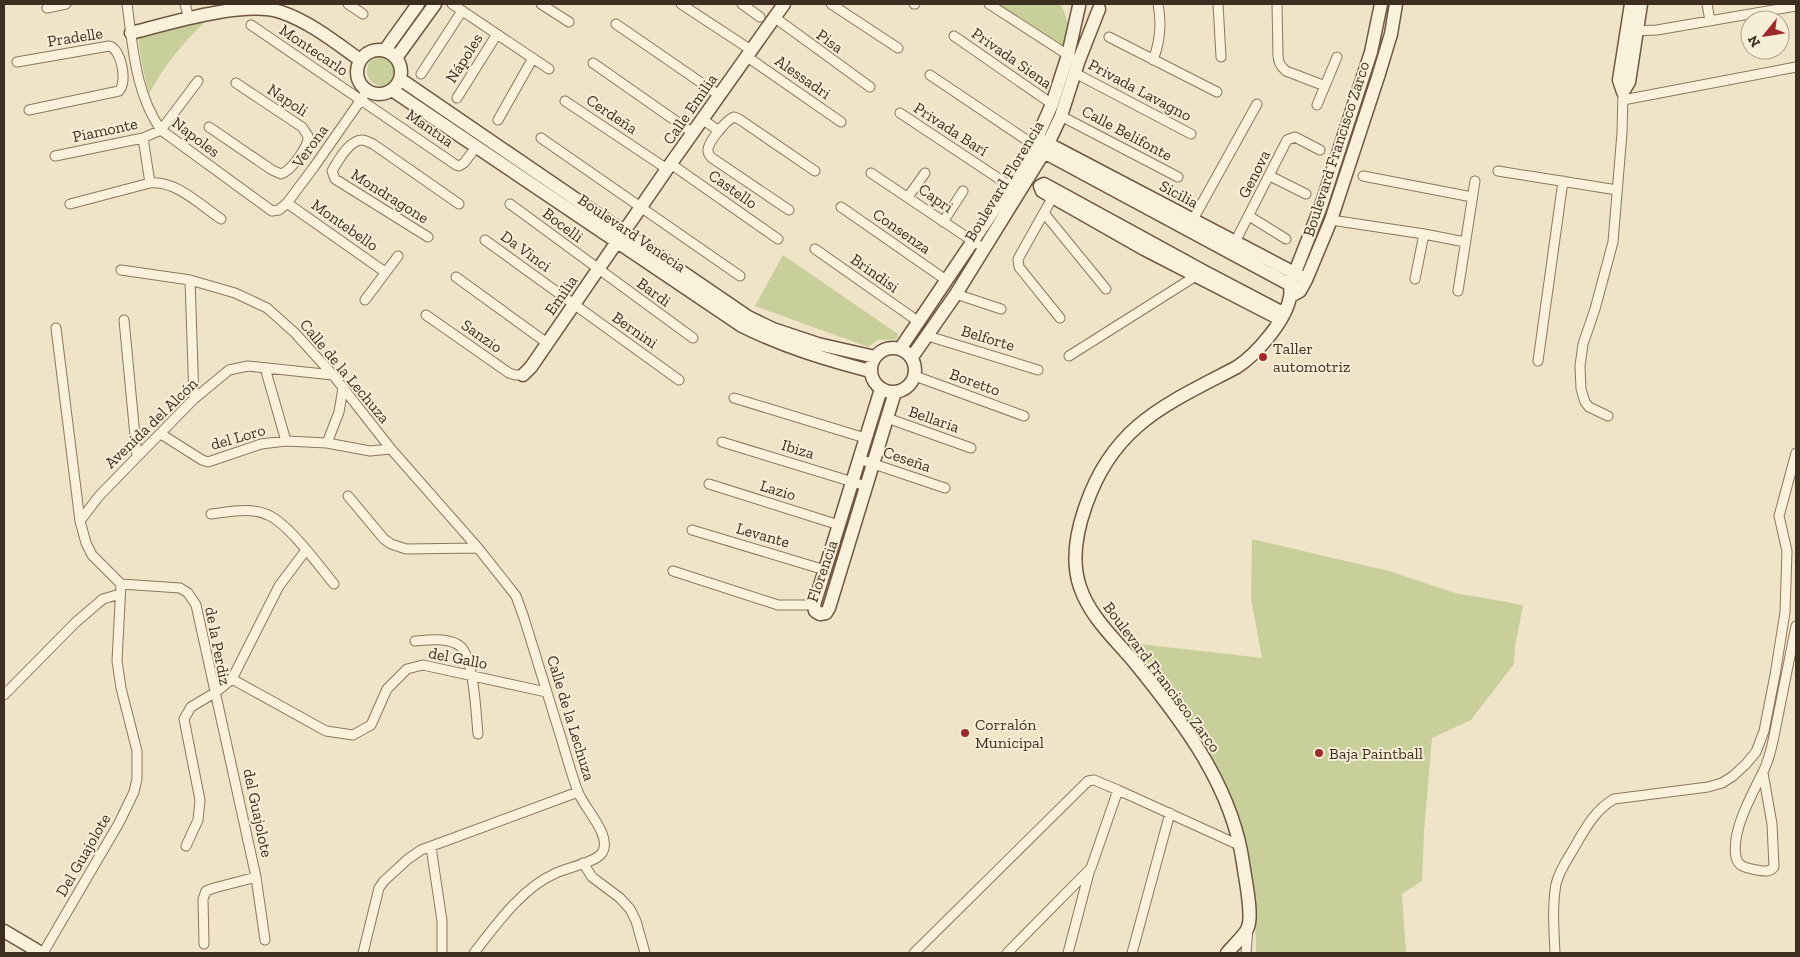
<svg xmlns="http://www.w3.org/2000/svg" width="1800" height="957" font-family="'Zilla Slab',serif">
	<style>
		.green { fill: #c9cf9b }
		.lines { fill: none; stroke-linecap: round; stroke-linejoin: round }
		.street-casing { stroke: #8d765c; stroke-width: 11 }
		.secondary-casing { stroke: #6f573f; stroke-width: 15 }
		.street { stroke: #faf1dc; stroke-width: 9 }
		.secondary { stroke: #faf1dc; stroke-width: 12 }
		.poi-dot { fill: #9e2a2b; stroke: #f7eed8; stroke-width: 2 }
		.labels { text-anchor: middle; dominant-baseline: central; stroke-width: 4; stroke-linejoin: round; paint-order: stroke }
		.street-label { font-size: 16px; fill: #3d2e20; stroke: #f7eed8 }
		.poi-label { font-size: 16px; fill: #3d2e20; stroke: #f7eed8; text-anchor: start }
	</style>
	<rect width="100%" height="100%" fill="#f0e4c8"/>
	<path class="green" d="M991 4H1060C1071 23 1068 29 1063 50Z
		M206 21C183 43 164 65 149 94L142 65 138 36 141 34Z
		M367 71a15 15 0 1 1 30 0a15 15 0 1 1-30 0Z
		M783 255 898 334 897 339 878 340 868 347 755 306Z
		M1252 539 1389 571 1455 593 1523 605 1515 646 1514 664 1471 720 1432 738 1424 833 1422 881 1402 894 1406 953H1256L1255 914 1238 823 1123 642 1262 658 1251 599Z"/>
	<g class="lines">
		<g class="street-casing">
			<path id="street" d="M127 4C133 47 135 93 161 130L272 211 279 210 287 203 314 167 367 91
				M185 4 189 19
				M348 4 363 14
				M452 4 549 69
				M541 4 569 22
				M681 4 751 50
				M742 4 760 17
				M831 4 898 48
				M914 4H915
				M989 4 1071 57
				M1218 4 1221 57
				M1277 4 1278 55C1278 62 1280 66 1286 71L1325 86
				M1707 4 1710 21
				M47 8 66 4
				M774 17 870 87
				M616 24 719 95
				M251 25 456 165 459 166 464 163 477 146
				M1632 31 1657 30 1796 6
				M954 36 1052 104
				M1109 37 1217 92
				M746 56 841 122
				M1153 60C1160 42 1162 24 1158 4
				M17 62 109 46C121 48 128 82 119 91L29 110
				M593 63 693 133
				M1075 73 1191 134
				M421 74 462 11
				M930 75 1025 139 1033 147
				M457 98 497 34
				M1623 100 1796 67
				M565 101 667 169
				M1317 105 1337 57
				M900 113 1010 186
				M1061 116 1178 177
				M702 119 719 131
				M498 120 533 58
				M209 127 272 170 281 174C291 171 309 146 308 136L302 127 236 83
				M143 138 150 183
				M541 138 740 276
				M55 156 143 138 161 130 198 81
				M671 164 778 239
				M1498 171 1617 190
				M871 173 977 244
				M1270 176 1306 194
				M1363 176 1472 197
				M1055 193 1018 259 1019 267 1060 318
				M908 197 925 173
				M287 203 385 272
				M70 204 150 183C176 180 200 205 221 219
				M510 204 693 338
				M841 207 946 280
				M789 210 712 158C710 156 708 154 708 151 707 143 726 120 734 117L739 119 815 171
				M1044 213 1106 289
				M1249 216 1286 239
				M1331 220 1424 234 1465 242
				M943 222 963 191
				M1191 223 1257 104
				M428 237 335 179 332 171C338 161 349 140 362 140 366 140 370 143 373 144L459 204
				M485 240 679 380
				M1233 246 1287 140 1295 137 1320 150
				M815 249 919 322
				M121 270 190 280 235 293 267 308 295 333 333 375 391 449 478 548 509 587 516 596 524 618C537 659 549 700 562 741 567 758 572 776 578 792 584 808 613 836 602 853 595 863 565 868 554 874 522 888 495 926 474 953
				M456 277 547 343
				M1415 279 1424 234
				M190 280 194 399
				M1458 291 1475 181
				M956 294 1001 309
				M365 300 398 256
				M426 315 509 373 515 375H523
				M124 320 137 457
				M56 328 80 521 86 543 92 555 121 584
				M928 336 1038 370
				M1069 356 1199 274
				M1538 361 1563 181
				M265 368 286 441
				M915 376 1024 416
				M734 398 865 438
				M1608 416 1589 407 1585 402 1581 389 1580 366 1583 344 1595 309 1613 242 1622 133 1623 92
				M887 418 971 448
				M161 434 202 460 208 462 261 444 286 441 327 443 370 451 391 449
				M722 442 866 486
				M327 443 339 412 343 388
				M859 459 945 488
				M709 484 839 525
				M348 496 384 539 391 544 406 549 478 548
				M211 514C229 512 252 507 268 515 289 524 319 566 334 584
				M80 521 99 496 137 457 194 399 229 370 248 366 333 375
				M692 530 825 570
				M673 571 778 605H814
				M121 584 180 588 188 593 196 605 256 877 265 940
				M415 641C429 640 450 637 461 647 474 660 476 714 478 734
				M232 679 326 731 353 735 371 725 387 689 407 669 423 665 546 692
				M4 695 76 622 103 599 120 594
				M1763 773 1772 824 1774 867C1769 873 1763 871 1757 870 1747 868 1738 867 1736 857 1731 832 1751 796 1762 774 1771 757 1774 735 1778 716 1784 686 1790 656 1796 626
				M186 846 198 820 200 800 184 719 191 707 216 692 232 679 279 586 306 550
				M431 847 442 921V953
				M583 863 592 877 620 898 630 909 636 921 645 953
				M204 944 203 899 206 891 214 888 256 877
				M43 953 119 823 134 792 137 779V751L121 688 117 661 121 584
				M363 953 379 888 384 881 408 859 421 850 578 792
				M914 953 1088 781 1094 780 1118 790 1241 846
				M1007 953 1091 868 1118 790
				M1068 953 1090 869
				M1132 953 1170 813
				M1246 953 1248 928
				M1555 953C1554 930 1552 906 1556 884 1559 872 1565 863 1571 853 1583 833 1593 811 1614 799L1708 787 1722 783 1733 776 1746 764 1756 752 1764 731 1775 675 1785 612 1787 551 1779 516 1796 453"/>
		</g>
		<g class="secondary-casing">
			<path id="secondary" d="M131 33C170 23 244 0 281 12 310 22 335 42 360 60
				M357 72a22 22 0 1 1 44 0a22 22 0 1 1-44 0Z
				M385 50 418 4
				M396 58 435 4
				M400 79 748 317 773 329 818 344 875 357
				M392 90 742 326C785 347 824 359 870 371
				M1623 92 1629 82 1641 4
				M1623 92 1619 80 1631 4
				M1041 140 1300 276
				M1038 149 1298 289
				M1291 296 1300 291 1306 280 1331 220 1378 77 1391 34 1396 4
				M1280 319 1144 249 1042 191 1040 186 1044 184 1203 271 1283 313
				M871 370a22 22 0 1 1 44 0a22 22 0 1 1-44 0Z
				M900 349 1010 186 1033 147 1052 104 1068 55 1079 6
				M912 357 956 294 1044 152 1061 116 1079 60 1099 9
				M523 375 531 367 667 169 784 4
				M881 389 814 605 815 611 820 614 826 613 829 608 895 392
				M4 931 41 953
				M1227 953C1232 947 1246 934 1248 927 1253 914 1245 878 1243 863 1232 786 1183 722 1135 663 1115 639 1090 617 1080 587 1071 561 1077 530 1086 505 1114 424 1167 404 1237 367 1257 354 1286 320 1290 297 1291 293 1290 289 1290 285L1321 206 1371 52 1381 4"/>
		</g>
		<use href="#street" class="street"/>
		<use href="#secondary" class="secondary"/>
	</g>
	<g class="poi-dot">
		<circle cx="1263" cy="357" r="5"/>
		<circle cx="965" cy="733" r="5"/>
		<circle cx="1319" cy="753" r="5"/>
	</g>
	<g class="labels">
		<g class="street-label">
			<text transform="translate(75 37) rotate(-9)">Pradelle</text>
			<text transform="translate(830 41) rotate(36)">Pisa</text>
			<text transform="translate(314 50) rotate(34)">Montecarlo</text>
			<text transform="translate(464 58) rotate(-58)">Nápoles</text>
			<text transform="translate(1012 58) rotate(35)">Privada Siena</text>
			<text transform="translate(803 77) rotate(35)">Alessadri</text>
			<text transform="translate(1140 90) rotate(28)">Privada Lavagno</text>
			<text transform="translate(288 100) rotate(34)">Napoli</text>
			<text transform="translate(690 109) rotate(-55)">Calle Emilia</text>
			<text transform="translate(612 114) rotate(34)">Cerdeña</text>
			<text transform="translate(430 128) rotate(35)">Mantua</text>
			<text transform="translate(951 129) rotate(33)">Privada Barí</text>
			<text transform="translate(105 130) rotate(-12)">Piamonte</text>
			<text transform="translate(1127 133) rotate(28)">Calle Belifonte</text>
			<text transform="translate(196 137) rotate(37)">Napoles</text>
			<text transform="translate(310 146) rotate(-54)">Verona</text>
			<text transform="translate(1336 149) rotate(-72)">Boulevard Francisco Zarco</text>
			<text transform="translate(1254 174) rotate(-63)">Genova</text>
			<text transform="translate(1004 181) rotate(-59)">Boulevard Florencia</text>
			<text transform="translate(733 189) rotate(35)">Castello</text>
			<text transform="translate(1179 194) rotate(28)">Sicilia</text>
			<text transform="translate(390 196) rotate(32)">Mondragone</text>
			<text transform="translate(936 198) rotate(35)">Capri</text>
			<text transform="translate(345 225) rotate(35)">Montebello</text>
			<text transform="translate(563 225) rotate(37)">Bocelli</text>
			<text transform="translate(902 231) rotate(35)">Consenza</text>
			<text transform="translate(632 233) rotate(34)">Boulevard Venecia</text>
			<text transform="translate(526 251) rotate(36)">Da Vinci</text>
			<text transform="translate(875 273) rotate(35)">Brindisi</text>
			<text transform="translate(654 292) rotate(36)">Bardi</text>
			<text transform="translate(561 295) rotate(-55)">Emilia</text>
			<text transform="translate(635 330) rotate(35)">Bernini</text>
			<text transform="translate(482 336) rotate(35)">Sanzio</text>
			<text transform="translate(988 338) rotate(17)">Belforte</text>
			<text transform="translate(345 371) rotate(50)">Calle de la Lechuza</text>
			<text transform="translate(975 382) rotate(20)">Boretto</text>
			<text transform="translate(934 419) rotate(19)">Bellaria</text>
			<text transform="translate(151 423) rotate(-44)">Avenida del Alcón</text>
			<text transform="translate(238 437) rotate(-16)">del Loro</text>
			<text transform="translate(798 449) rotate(17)">Ibiza</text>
			<text transform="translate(907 459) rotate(19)">Ceseña</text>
			<text transform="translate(778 490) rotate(17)">Lazio</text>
			<text transform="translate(763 535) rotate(16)">Levante</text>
			<text transform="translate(822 571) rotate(-71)">Florencia</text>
			<text transform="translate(218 646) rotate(79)">de la Perdiz</text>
			<text transform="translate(458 658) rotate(11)">del Gallo</text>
			<text transform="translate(1162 677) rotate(53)">Boulevard Francisco Zarco</text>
			<text transform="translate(571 718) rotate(73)">Calle de la Lechuza</text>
			<text transform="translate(258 813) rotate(78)">del Guajolote</text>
			<text transform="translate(83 855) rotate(-60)">Del Guajolote</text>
		</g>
		<g class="poi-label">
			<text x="1273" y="348">Taller<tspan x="1273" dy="18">automotriz</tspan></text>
			<text x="975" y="724">Corralón<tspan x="975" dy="18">Municipal</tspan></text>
			<text x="1329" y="753">Baja Paintball</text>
		</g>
	</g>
	<rect width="1800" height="957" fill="none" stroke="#3d2e20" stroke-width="10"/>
	<g transform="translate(1765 35) rotate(240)"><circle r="24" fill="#f7eed8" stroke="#ada18e"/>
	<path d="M0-4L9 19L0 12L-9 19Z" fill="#9e2a2b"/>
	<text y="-8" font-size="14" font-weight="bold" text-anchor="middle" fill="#3d2e20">N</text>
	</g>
</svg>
